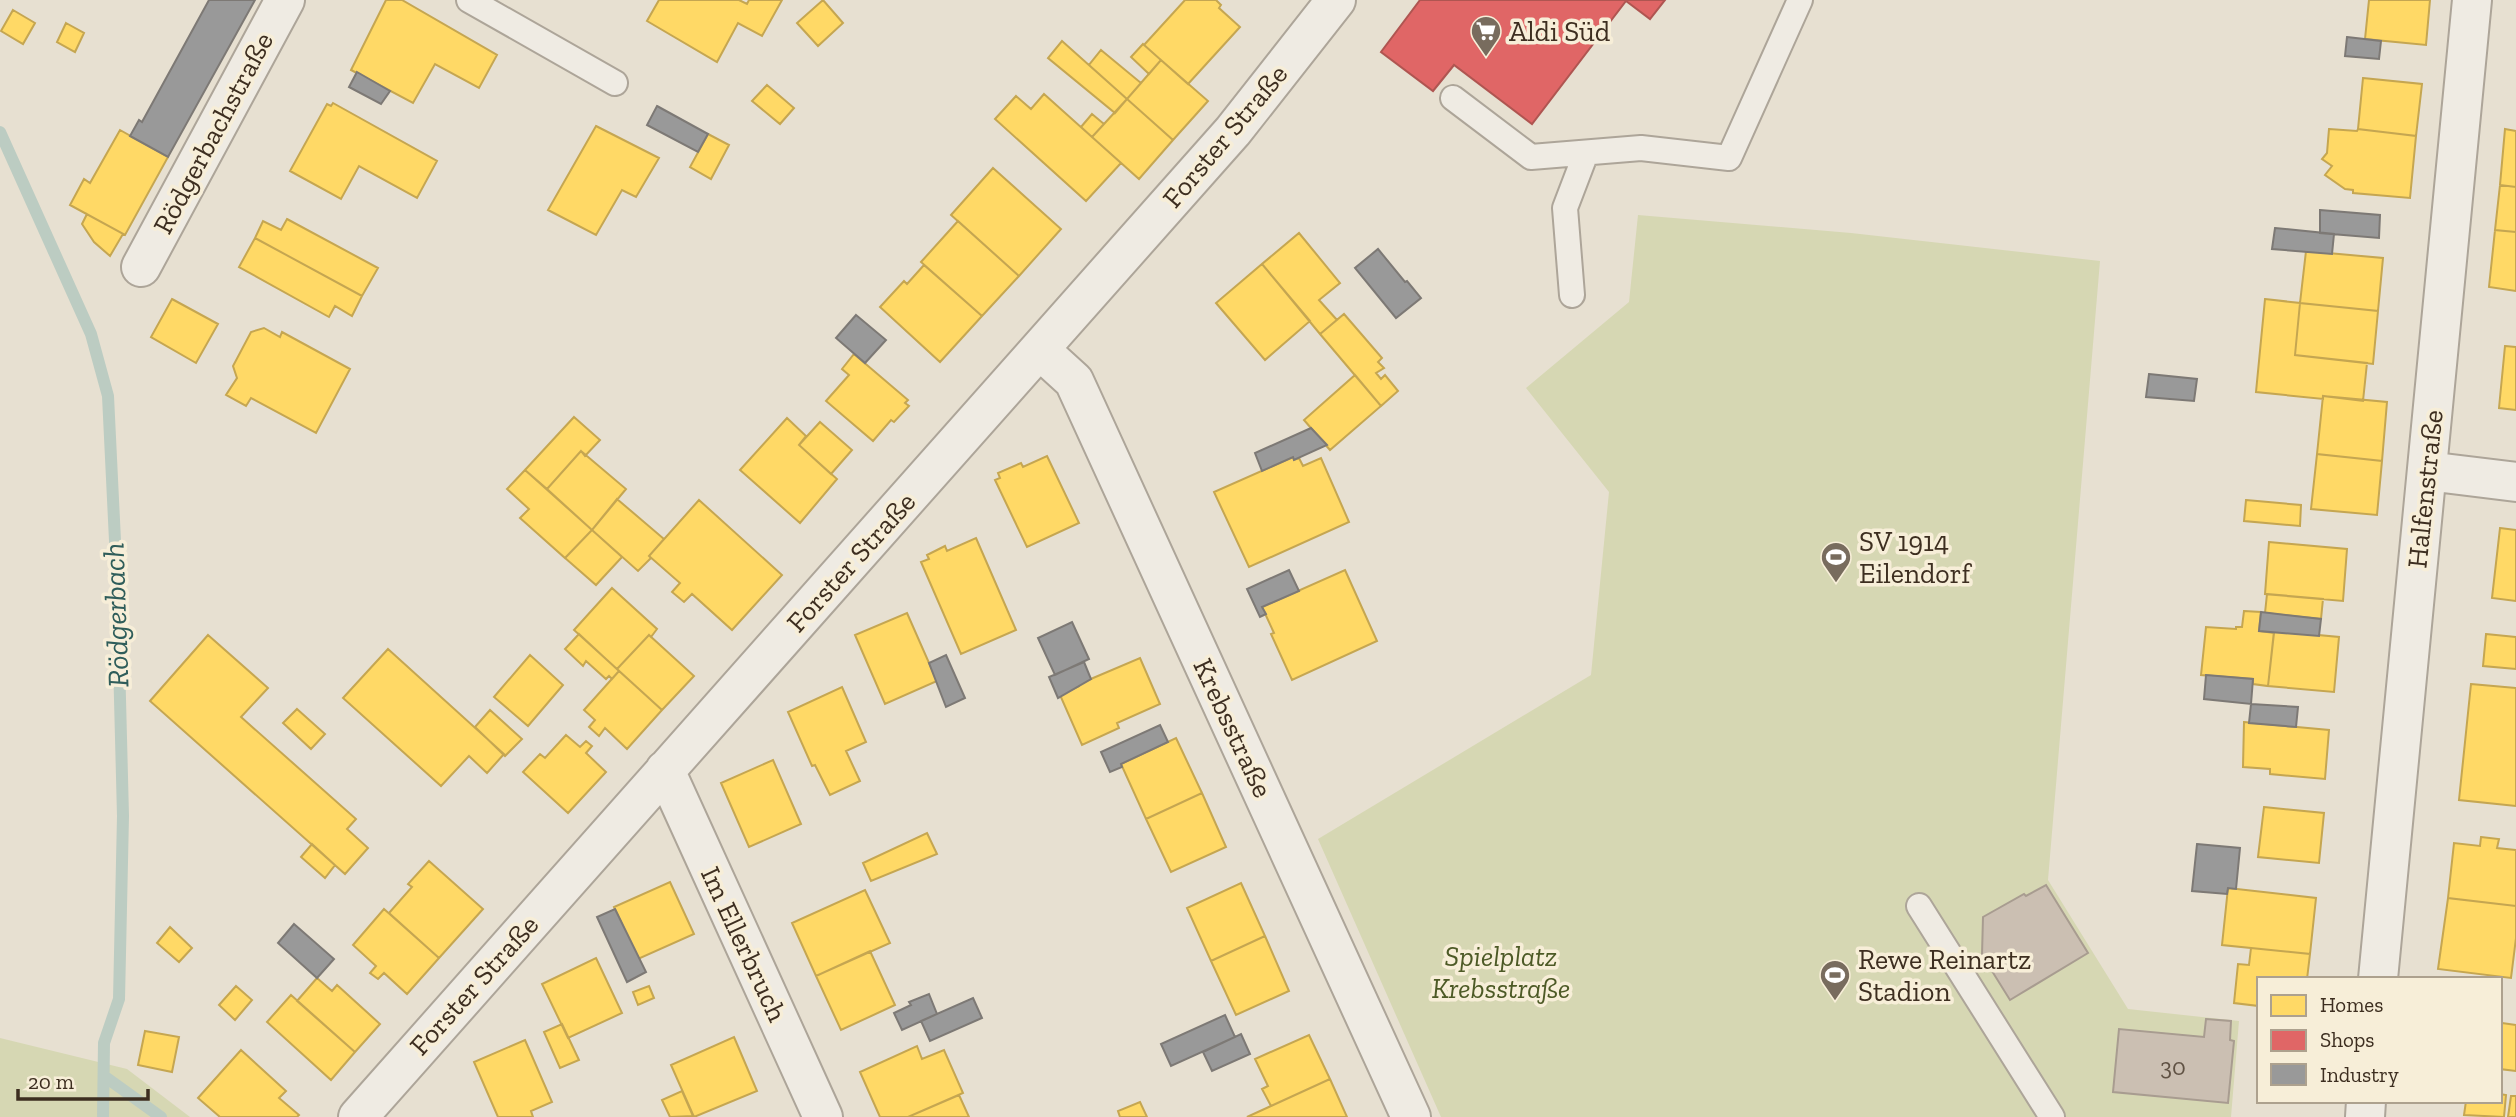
<svg xmlns="http://www.w3.org/2000/svg" width="2516" height="1117" font-family="'Zilla Slab',serif">
	<style>
		.green { fill: #d6d7b3 }
		.homes { fill: #ffd966; stroke: #c5a651; stroke-width: 2 }
		.shops { fill: #e06666; stroke: #af5551; stroke-width: 2 }
		.industry { fill: #999; stroke: #7d7975; stroke-width: 2 }
		.lines { fill: none; stroke-linecap: round; stroke-linejoin: round }
		.stream { stroke: #bcccc2; stroke-width: 12 }
		.building { fill: #cbbfb2; stroke: #a89c90; stroke-width: 2 }
		.service-casing { stroke: #ada599; stroke-width: 28 }
		.minor-casing { stroke: #ada599; stroke-width: 42 }
		.service { stroke: #efebe3; stroke-width: 24 }
		.minor { stroke: #efebe3; stroke-width: 38 }
		.labels { text-anchor: middle; dominant-baseline: central; stroke-width: 7; stroke-linejoin: round; paint-order: stroke }
		.number-label { font-size: 24px; fill: #605244 }
		.poi-label { font-size: 28px; fill: #3d2e20; stroke: #f7eed8; text-anchor: start }
		.street-label { font-size: 28px; fill: #3d2e20; stroke: #f7eed8 }
		.park-label { font-size: 28px; font-style: italic; fill: #4d5a26; stroke: #f7eed8 }
		.water-label { font-size: 30px; font-style: italic; fill: #2f5d5a; stroke: #f7eed8 }
	</style>
	<rect width="100%" height="100%" fill="#e7e0d1"/>
	<path class="green" d="M1638 215 1851 233 2100 261 2048 880 2128 1009 2239 1021 2231 1117H1441L1318 839 1591 675 1609 492 1526 388 1629 302Z
		M0 1038 127 1069 190 1117H0Z"/>
	<path class="homes" d="M386 0H402L497 55 479 88 435 64 413 103 351 70Z
		M659 0H739L747 4 749 0H782L762 36 738 23 717 62 647 21Z
		M823 0 843 23 818 46 797 23Z
		M1185 0H1216L1221 5 1219 8 1240 27 1188 84 1144 45Z
		M2369 0H2430L2426 45 2365 39Z
		M13 10 35 23 23 44 1 31Z
		M66 23 84 33 75 52 57 42Z
		M1062 41 1127 99 1115 113 1048 58Z
		M1143 44 1161 60 1149 74 1131 57Z
		M1101 50 1141 83 1127 99 1089 65Z
		M1161 60 1208 101 1173 140 1127 99Z
		M2363 78 2422 84 2416 136 2358 129Z
		M767 85 794 108 780 124 752 101Z
		M1044 94 1121 163 1086 201 995 119 1016 96 1031 109Z
		M1127 99 1173 140 1139 179 1092 137Z
		M333 103 437 161 417 198 359 166 341 199 290 171 327 104 331 106Z
		M1092 114 1104 124 1092 137 1081 127Z
		M596 126 659 158 636 197 622 190 596 235 548 210Z
		M2329 129 2357 131 2358 129 2416 136 2410 198 2353 193V190L2345 189 2325 175 2332 166 2322 159 2327 153Z
		M2505 129 2516 131V187L2500 185Z
		M120 130 168 157 125 235 70 205 84 179 90 183Z
		M708 134 729 145 711 179 690 167Z
		M993 168 1061 229 1019 276 951 215Z
		M2500 185 2516 187V232L2495 230Z
		M87 214 123 234 110 256 94 242 82 224Z
		M287 219 378 268 362 296 255 238 263 221 281 230Z
		M958 221 1019 276 982 316 921 262Z
		M2495 230 2516 232V291L2489 287Z
		M1299 233 1340 283 1319 300 1337 320 1320 334 1262 264Z
		M255 238 362 296 352 316 335 306 329 317 239 267Z
		M2306 251 2383 258 2378 311 2300 303Z
		M1262 264 1310 321 1265 360 1216 303Z
		M924 265 982 316 940 362 880 307 904 281 907 284Z
		M172 299 218 324 196 363 151 337Z
		M2265 299 2300 303 2295 355 2367 363 2363 401 2323 396V399L2256 392Z
		M2300 303 2378 311 2373 364 2295 355Z
		M1344 314 1382 358 1378 362 1384 368 1376 373 1381 379 1385 375 1398 391 1381 406 1320 334Z
		M264 328 280 337 282 332 350 369 316 433 251 398 246 406 226 395 237 378 233 366 251 332Z
		M2505 346 2516 347V410L2499 408Z
		M854 354 908 400 905 403 909 406 894 422 891 420 873 441 826 401 849 375 842 369Z
		M1355 375 1381 406 1330 450 1304 420Z
		M2323 396 2387 402 2382 461 2317 454Z
		M574 417 600 440 585 456 581 451 547 489 525 470Z
		M787 418 806 436 799 445 837 479 800 523 740 470Z
		M820 422 852 450 831 474 799 445Z
		M581 451 626 489 592 530 547 489Z
		M2317 454 2382 461 2377 515 2311 509Z
		M1047 456 1079 523 1027 547 995 480 1000 478 998 473 1021 463 1023 467Z
		M1293 457 1294 460 1299 458 1303 466 1321 458 1349 522 1249 567 1214 492Z
		M525 470 592 530 565 558 520 518 529 509 507 489Z
		M617 499 664 539 649 556 651 558 638 571 592 530Z
		M699 500 782 575 732 630 692 594 684 602 672 592 680 583 649 556Z
		M2246 500 2301 505 2300 526 2244 521Z
		M2500 528 2516 530V601L2492 598Z
		M592 530 622 557 596 585 565 558Z
		M976 538 1016 630 961 654 921 562 929 559 927 555 945 546 947 551Z
		M2269 542 2347 549 2343 601 2265 594Z
		M1345 570 1377 641 1292 680 1271 634 1274 633 1262 607Z
		M612 588 657 629 651 637 649 635 617 669 574 630Z
		M2267 594 2323 599 2321 619 2265 613Z
		M2244 611 2261 612 2259 631 2274 633 2268 686 2253 684V679L2201 675 2206 627 2236 629V627H2242Z
		M907 613 937 681 885 704 855 635Z
		M2274 631 2339 637 2334 692 2268 686Z
		M579 634 619 671 612 679 609 676 606 679 586 661 583 666 565 649Z
		M2486 634 2516 637V669L2483 666Z
		M208 635 268 688 241 717 356 819 347 829 368 848 345 874 150 701Z
		M649 635 694 676 662 710 617 669Z
		M388 649 504 754 487 773 469 756 441 786 343 698Z
		M530 655 563 685 528 726 494 697Z
		M1140 658 1160 704 1117 723 1119 728 1082 745 1060 695 1079 686V684Z
		M619 671 662 710 627 749 605 728 599 736 589 727 595 720 584 710Z
		M2471 684 2516 688V806L2459 800Z
		M842 687 866 742 846 751 860 781 830 795 815 765 812 766 788 712Z
		M297 709 325 734 311 749 283 723Z
		M490 710 522 739 505 756 475 727Z
		M2244 722 2329 730 2325 779 2270 774V769L2243 767Z
		M566 735 580 747 586 741 592 746 586 753 606 772 568 813 523 772 540 754 545 758Z
		M1176 738 1202 793 1146 819 1121 764Z
		M773 760 801 824 749 847 721 783Z
		M1202 793 1226 847 1171 872 1146 819Z
		M2264 807 2324 813 2319 863 2258 857Z
		M927 833 937 854 871 881 863 863Z
		M2481 837 2499 839 2497 848 2516 850V906L2448 898 2454 843 2480 846Z
		M312 844 335 865 325 878 301 857Z
		M429 861 483 909 439 958 389 913 412 887 408 884Z
		M670 882 694 934 638 959 614 907Z
		M1241 883 1265 936 1211 961 1187 908Z
		M2228 888 2316 898 2310 954 2222 945Z
		M865 890 890 943 816 976 792 923Z
		M2448 898 2516 906V938L2511 978 2438 969Z
		M384 909 439 958 407 994 384 973 378 979 370 973 376 966 353 945Z
		M170 927 192 948 179 962 157 943Z
		M1265 936 1289 991 1236 1015 1211 961Z
		M2251 948 2310 954 2307 979H2259V1006L2234 1003 2238 964 2249 965Z
		M870 951 895 1005 841 1030 816 976Z
		M596 958 622 1013 568 1038 542 984Z
		M317 978 332 991 337 985 380 1024 355 1052 297 1001Z
		M236 986 252 1000 235 1020 219 1005Z
		M649 986 654 998 638 1005 633 992Z
		M291 995 355 1052 331 1080 267 1022Z
		M2502 1023 2516 1025V1071L2500 1069Z
		M562 1024 579 1060 560 1068 544 1032Z
		M145 1031 179 1037 172 1072 138 1065Z
		M1309 1035 1330 1079 1271 1106 1262 1089 1268 1086 1255 1059Z
		M734 1037 757 1091 694 1117 671 1065Z
		M525 1040 552 1102 531 1111 533 1117H498L474 1062Z
		M917 1046 922 1059 944 1050 963 1093 908 1117H880L860 1072Z
		M241 1050 286 1091 279 1098 299 1115 297 1117H220L198 1098Z
		M1330 1079 1347 1117H1247L1271 1106Z
		M682 1091 693 1116 670 1117 662 1100Z
		M2500 1094 2506 1095 2504 1117 2464 1115 2466 1101H2500Z
		M959 1095 969 1117H908Z
		M2511 1096H2516V1117H2508Z
		M1140 1102 1147 1117H1120L1118 1111Z"/>
	<path class="shops" d="M1420 0H1665L1650 19 1626 1 1532 124 1454 65 1433 91 1381 52Z"/>
	<path class="industry" d="M209 0H255L168 157 130 136 139 120 142 122Z
		M2347 37 2381 41 2379 59 2345 56Z
		M357 72 390 91 381 104 349 87Z
		M657 106 708 134 698 152 647 125Z
		M2320 210 2380 215 2379 238 2320 233Z
		M2275 228 2334 234 2332 254 2272 249Z
		M1378 249 1405 282 1407 281 1421 298 1396 318 1355 268Z
		M856 315 886 340 865 363 836 338Z
		M2149 374 2197 379 2194 401 2146 397Z
		M1311 428 1327 445 1294 460 1293 457 1262 471 1255 453Z
		M1289 570 1299 591 1262 607 1266 614 1260 617 1247 589Z
		M2261 612 2321 619 2319 636 2259 631Z
		M1072 622 1089 659 1055 675 1038 638Z
		M946 655 965 698 946 707 929 663Z
		M1084 662 1091 679 1058 698 1049 677Z
		M2206 675 2253 679 2251 704 2204 699Z
		M2251 704 2298 707 2296 727 2249 723Z
		M1160 725 1168 742 1121 764 1122 767 1110 772 1101 752Z
		M2197 844 2240 848 2236 889 2228 888 2227 894 2192 891Z
		M615 909 646 972 627 982 597 917Z
		M294 924 334 959 317 978 278 943Z
		M929 994 937 1014 902 1030 894 1013 911 1005 909 1002Z
		M973 998 982 1018 930 1041 921 1021Z
		M1225 1015 1235 1037 1171 1066 1161 1044Z
		M1241 1034 1250 1054 1212 1071 1203 1052Z"/>
	<g class="lines">
		<path class="stream" d="M0 132 91 334 108 396 117 582 123 816 119 999 104 1043 103 1117
			M104 1076 161 1117"/>
	</g>
	<path class="building" d="M2046 885 2088 953 2010 1000 1982 955 1983 917 2024 894 2026 896Z
		M2206 1019 2231 1021 2230 1040 2234 1041 2228 1103 2113 1092 2119 1029 2204 1037Z"/>
	<g class="lines">
		<g class="service-casing">
			<path id="service" d="M469 0 615 83
				M1453 98 1531 157 1641 148 1729 158 1800 0
				M1572 295 1565 208 1586 153
				M1919 906 2052 1117"/>
		</g>
		<g class="minor-casing">
			<path id="minor" d="M141 267 285 0
				M1040 350 1074 381 1411 1117
				M2427 471 2516 482
				M665 770 823 1117
				M2378 979 2472 0
				M358 1117 1233 131 1336 0
				M2365 1117 2366 1101"/>
		</g>
		<use href="#service" class="service"/>
		<use href="#minor" class="minor"/>
	</g>
	<defs>
		<g id="supermarket-pin" transform="scale(1.575)"><path d="M0 17L-7.5 6A9.5 9.5 0 1 1 7.5 6Z" fill="#786c5e" stroke="#f7eed8"/><path d="M-6-5.5h2.5l.6 2H6L4.5 2H-2.5L-4.4-4H-6ZM-1.5 3.2a1.3 1.3 0 1 0 .1 0ZM3 3.2a1.3 1.3 0 1 0 .1 0Z" fill="#fff"/></g>
		<g id="stadium-pin" transform="scale(1.575)"><path d="M0 17L-7.5 6A9.5 9.5 0 1 1 7.5 6Z" fill="#786c5e" stroke="#f7eed8"/><path d="M0-5a6.5 5 0 1 0 0 10a6.5 5 0 1 0 0-10ZM-3.5-1.8h7v3.6h-7Z" fill="#fff"/></g>
	</defs>
	<g fill-rule="evenodd">
		<use href="#supermarket-pin" x="1486" y="31"/>
		<use href="#stadium-pin" x="1836" y="557"/>
		<use href="#stadium-pin" x="1835" y="975"/>
	</g>
	<g class="labels">
		<g class="number-label">
			<text x="2173" y="1066">30</text>
		</g>
		<g class="poi-label">
			<text x="1509" y="31">Aldi Süd</text>
			<text x="1859" y="541">SV 1914<tspan x="1859" dy="32">Eilendorf</tspan></text>
			<text x="1858" y="959">Rewe Reinartz<tspan x="1858" dy="32">Stadion</tspan></text>
		</g>
		<g class="street-label">
			<text transform="translate(213 133) rotate(-62)">Rödgerbachstraße</text>
			<text transform="translate(1225 136) rotate(-50)">Forster Straße</text>
			<text transform="translate(2425 489) rotate(-84)">Halfenstraße</text>
			<text transform="translate(851 562) rotate(-48)">Forster Straße</text>
			<text transform="translate(1233 728) rotate(65)">Krebsstraße</text>
			<text transform="translate(744 944) rotate(65)">Im Ellerbruch</text>
			<text transform="translate(474 985) rotate(-48)">Forster Straße</text>
		</g>
		<g class="park-label">
			<text x="1501" y="956">Spielplatz<tspan x="1501" dy="32">Krebsstraße</tspan></text>
		</g>
		<g class="water-label">
			<text transform="translate(116 615) rotate(-92)">Rödgerbach</text>
		</g>
	</g>
	<rect x="2257" y="977" width="245" height="126" fill="#f7eed8" stroke="#ada18e" stroke-width="2"/>
	<rect x="2271" y="995" width="35" height="21" fill="#ffd966" stroke="#ada18e" stroke-width="2"/>
	<text x="2320" y="1012" font-size="21" fill="#3d2e20">Homes</text>
	<rect x="2271" y="1030" width="35" height="21" fill="#e06666" stroke="#ada18e" stroke-width="2"/>
	<text x="2320" y="1047" font-size="21" fill="#3d2e20">Shops</text>
	<rect x="2271" y="1064" width="35" height="21" fill="#999999" stroke="#ada18e" stroke-width="2"/>
	<text x="2320" y="1082" font-size="21" fill="#3d2e20">Industry</text>
	<path d="M18 1089v10h130v-10" fill="none" stroke="#3d2e20" stroke-width="3.5"/>
	<text x="28" y="1089" font-size="21" fill="#3d2e20" stroke="#f7eed8" stroke-width="5" paint-order="stroke">20 m</text>
</svg>
